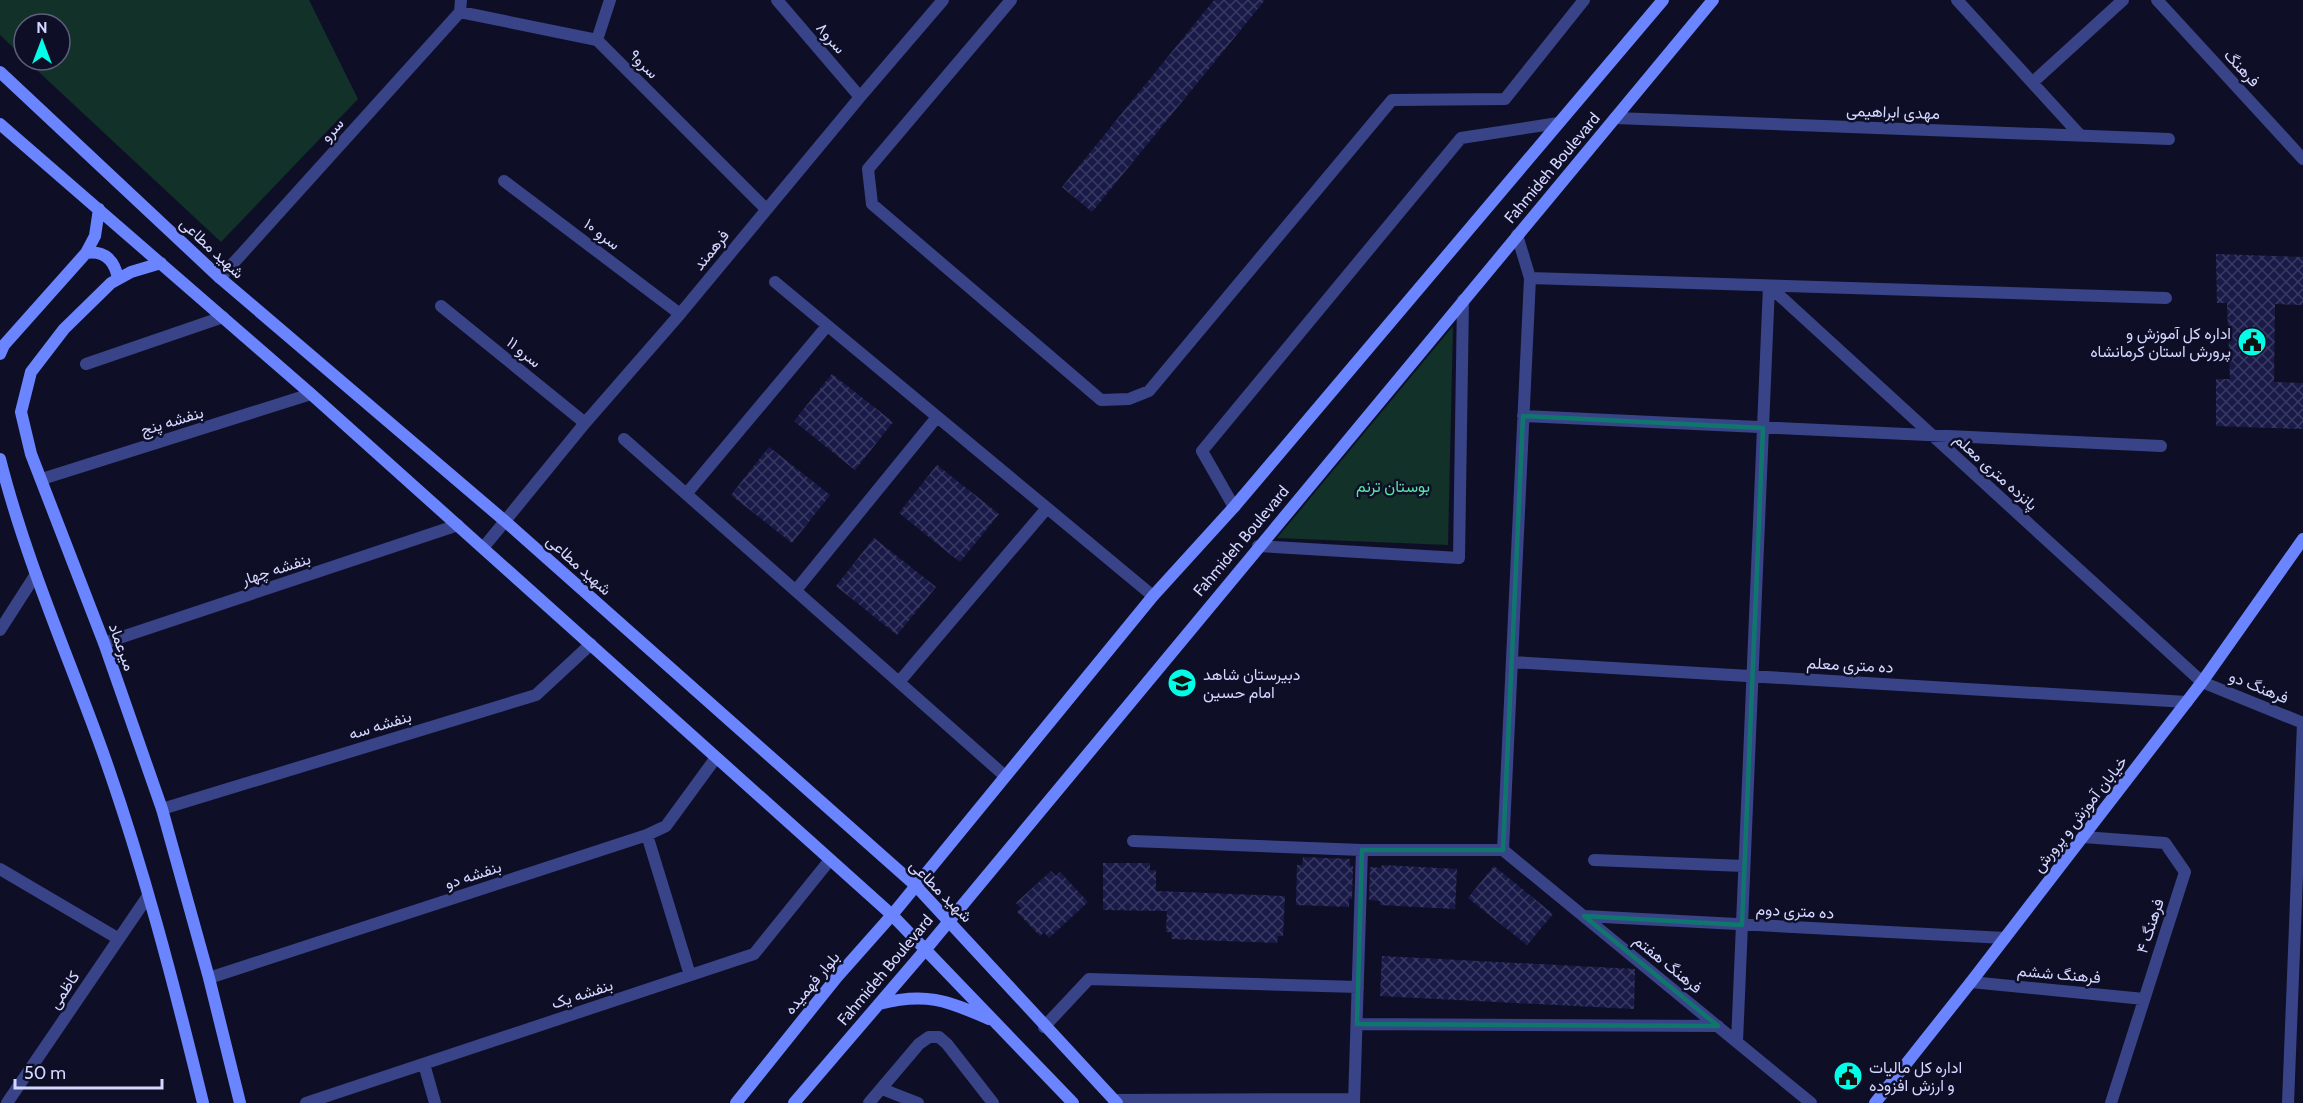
<svg xmlns="http://www.w3.org/2000/svg" width="2303" height="1103" font-family="Cabin,Vazirmatn,sans-serif">
	<style>
		.park { fill: #113129 }
		.building { fill: url(#building-cross-hatch) }
		.lines { fill: none; stroke-linecap: round; stroke-linejoin: round }
		.street { stroke: #384487; stroke-width: 12 }
		.secondary { stroke: #6b84ff; stroke-width: 12 }
		.marked { fill: none; stroke: #0f766e; stroke-width: 4.5; stroke-linejoin: round }
		.labels { text-anchor: middle; dominant-baseline: central; stroke-width: 5; stroke-linejoin: round; paint-order: stroke }
		.street-label { font-size: 16px; fill: #d4d7ff; stroke: #0e0f26 }
		.poi-label { font-size: 16px; fill: #d4d7ff; stroke: #0e0f26; text-anchor: start }
		.park-label { font-size: 16px; fill: #5be3a7; stroke: #0e0f26 }
	</style>
	<defs>
		<pattern id="building-cross-hatch" width="8" height="8" patternUnits="userSpaceOnUse" patternTransform="scale(1.5)"><rect width="8" height="8" fill="#1a1a48"/><path d="M0 0l8 8M0 8l8-8" fill="none" stroke="#3a3b63"/></pattern>
	</defs>
	<rect width="100%" height="100%" fill="#0e0f26"/>
	<path class="park" d="M0 0H309L358 99 221 242 26 60H60V24H24V58L0 35Z
		M1453 326 1448 545 1277 538Z"/>
	<path class="building" d="M1214 0H1265L1092 212 1062 187Z
		M2216 254 2303 257V305L2275 304 2274 382 2303 383V429L2216 426V379H2230L2227 303H2217Z
		M832 374 893 422 855 470 794 421Z
		M769 447 830 495 792 543 731 495Z
		M937 465 999 514 960 562 899 513Z
		M874 538 936 587 897 635 836 586Z
		M1303 857 1350 859V866H1353L1352 899H1349V907L1296 905 1297 865H1302Z
		M1103 863H1150V870H1156V891L1285 896 1283 936H1278L1277 943 1171 939 1172 932H1166L1167 911 1103 910Z
		M1382 865 1457 869 1455 909 1380 905V901L1369 900 1370 867 1381 868Z
		M1494 866 1553 914 1527 945 1468 898Z
		M1051 871 1056 876 1060 872 1088 902 1049 938 1044 932 1040 936 1017 912 1021 908 1016 903Z
		M1382 956 1635 969 1634 1009 1380 996Z"/>
	<g class="lines">
		<path class="street" d="M777 0 860 97
			M1011 0 868 169 872 204 1101 400 1129 399 1149 391 1392 100 1505 99 1584 0
			M1957 0 2080 135
			M2157 0 2303 159
			M460 12 597 40 766 209
			M597 40 610 0
			M2033 82 2123 0
			M1615 118 2169 139
			M504 181 680 314
			M220 278 460 12 461 0
			M1530 278 2166 298
			M775 282 1153 596
			M1769 286 2202 682 2303 723
			M441 306 585 423
			M86 364 223 317
			M1523 416 2161 446
			M624 439 1005 776
			M42 479 311 394
			M687 493 827 326
			M1234 507 1202 451 1461 138 1558 123
			M1258 546 1459 558 1463 300
			M483 548 585 423 680 314 860 97 943 0
			M796 590 937 417
			M0 630 36 574
			M104 643 458 525
			M1512 662 2187 702
			M899 682 1047 508
			M162 809 536 695 591 644
			M647 835 690 975
			M2083 837 2165 843 2185 872 2111 1103
			M1133 841 1362 850H1503
			M1503 850 1530 278 1517 235
			M1503 850 1811 1103
			M1594 860 1744 866
			M0 869 119 939
			M1584 916 2005 938
			M209 978 647 835 666 826 715 759
			M1971 982 2144 999
			M1357 1024 1718 1026
			M1044 1027 1089 979 1358 987
			M1737 1042 1769 286
			M424 1064 435 1103
			M882 1089 918 1103
			M1114 1100 1354 1099
			M7 1103 148 896
			M306 1103 754 954 829 861
			M869 1103 919 1044 929 1037H939L947 1044 993 1103
			M1354 1103 1362 850
			M2288 1103 2303 723"/>
		<path class="secondary" d="M0 72 220 278 506 522 915 885 1117 1103
			M0 124 311 394 892 915 1073 1103
			M86 253C105 250 115 261 118 279
			M161 263 131 272 111 283 64 329 31 372 21 412 31 454 104 643 162 809 209 978 240 1103
			M0 354 4 345 86 253 95 236 99 209
			M0 459C25 558 67 653 102 750 143 865 174 984 203 1103
			M879 1004C925 992 946 1000 989 1019
			M736 1103 837 977 892 915 1153 596 1234 507 1663 0
			M794 1103 926 949 1713 0
			M1875 1103 1971 982 2202 682 2303 539"/>
	</g>
	<path class="marked" d="M1523 416 1763 428 1742 925 1584 916 1718 1026 1357 1024 1362 850H1503Z"/>
	<defs>
		<g id="civic-disc" transform="scale(1.5)"><circle r="9.5" fill="#00ffe6" stroke="#0e0f26"/><path d="M-.6-6.5H3V-4.5H.6V-3L4-1V1h2V6H-6V1h2V-1L-.6-3ZM-1.2 2.5V6h2.4V2.5Z" fill="#111"/></g>
		<g id="school-disc" transform="scale(1.5)"><circle r="9.5" fill="#00ffe6" stroke="#0e0f26"/><path d="M0-5L7-2L0 1L-7-2ZM-4 1L0 2.5L4 1V4Q0 6-4 4Z" fill="#111"/></g>
	</defs>
	<g fill-rule="evenodd">
		<use href="#civic-disc" x="2252" y="342"/>
		<use href="#school-disc" x="1182" y="683"/>
		<use href="#civic-disc" x="1848" y="1076"/>
	</g>
	<g class="labels">
		<g class="street-label">
			<text transform="translate(831 38) rotate(49)">سرو۸</text>
			<text transform="translate(644 64) rotate(45)">سرو۹</text>
			<text transform="translate(2242 68) rotate(47)">فرهنگ</text>
			<text transform="translate(1893 112) rotate(2)">مهدی ابراهیمی</text>
			<text transform="translate(332 130) rotate(-48)">سرو</text>
			<text transform="translate(1552 168) rotate(-50)">Fahmideh Boulevard</text>
			<text transform="translate(602 234) rotate(37)">سرو ۱۰</text>
			<text transform="translate(212 248) rotate(43)">شهید مطاعی</text>
			<text transform="translate(711 250) rotate(-51)">فرهمند</text>
			<text transform="translate(524 352) rotate(39)">۱۱ سرو</text>
			<text transform="translate(172 421) rotate(-17)">بنفشه پنج</text>
			<text transform="translate(1996 472) rotate(42)">پانزده متری معلم</text>
			<text transform="translate(1241 541) rotate(-50)">Fahmideh Boulevard</text>
			<text transform="translate(579 565) rotate(42)">شهید مطاعی</text>
			<text transform="translate(276 569) rotate(-18)">بنفشه چهار</text>
			<text transform="translate(122 647) rotate(70)">میرعماد</text>
			<text transform="translate(1850 665) rotate(3)">ده متری معلم</text>
			<text transform="translate(2259 687) rotate(22)">فرهنگ دو</text>
			<text transform="translate(380 725) rotate(-17)">بنفشه سه</text>
			<text transform="translate(2080 814) rotate(-52)">خیابان آموزش و پرورش</text>
			<text transform="translate(473 875) rotate(-18)">بنفشه دو</text>
			<text transform="translate(941 891) rotate(45)">شهید مطاعی</text>
			<text transform="translate(1795 911) rotate(3)">ده متری دوم</text>
			<text transform="translate(2150 926) rotate(-72)">فرهنگ ۴</text>
			<text transform="translate(1668 964) rotate(39)">فرهنگ هفتم</text>
			<text transform="translate(885 970) rotate(-50)">Fahmideh Boulevard</text>
			<text transform="translate(2059 974) rotate(5)">فرهنگ ششم</text>
			<text transform="translate(812 983) rotate(-50)">بلوار فهمیده</text>
			<text transform="translate(64 990) rotate(-56)">کاظمی</text>
			<text transform="translate(582 994) rotate(-18)">بنفشه یک</text>
		</g>
		<g class="poi-label">
			<text x="2231" y="333" text-anchor="end">اداره کل آموزش و<tspan x="2231" dy="18">پرورش استان کرمانشاه</tspan></text>
			<text x="1203" y="674">دبیرستان شاهد<tspan x="1203" dy="18">امام حسین</tspan></text>
			<text x="1869" y="1067">اداره کل مالیات<tspan x="1869" dy="18">و ارزش افزوده</tspan></text>
		</g>
		<g class="park-label">
			<text x="1393" y="486">بوستان ترنم</text>
		</g>
	</g>
	<g transform="translate(42 42)"><circle r="28" fill="#0e0f26" stroke="#5d5f7d" stroke-width="1.5"/>
	<path d="M0-4.5L10 22L0 15L-10 22Z" fill="#00ffe6"/>
	<text y="-9" font-size="16" font-weight="bold" text-anchor="middle" fill="#d4d7ff">N</text>
	</g>
	<path d="M15 1079v9h147v-9" fill="none" stroke="#d4d7ff" stroke-width="3"/>
	<text x="24" y="1079" font-size="18" fill="#d4d7ff" stroke="#0e0f26" stroke-width="4.5" paint-order="stroke">50 m</text>
</svg>
